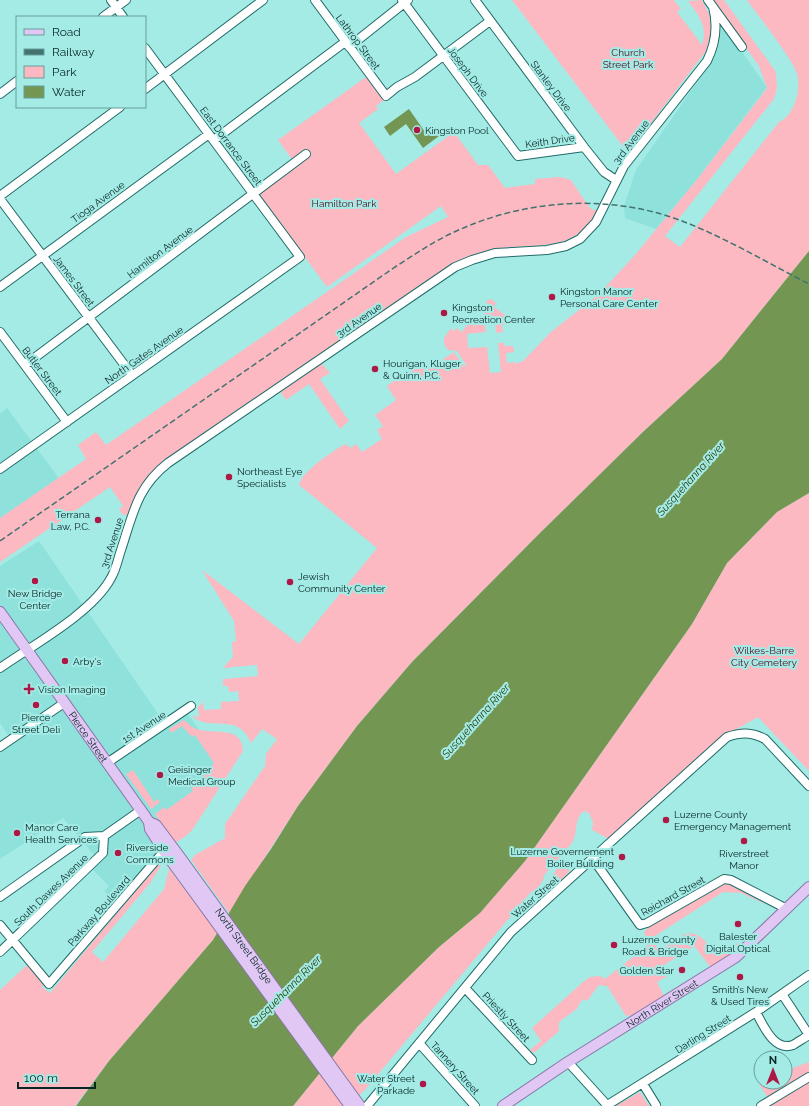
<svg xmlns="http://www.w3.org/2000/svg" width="809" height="1106" font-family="Raleway,sans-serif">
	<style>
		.built { fill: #8fe1dc }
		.green { fill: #fcb9c1; fill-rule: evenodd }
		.water { fill: #749653 }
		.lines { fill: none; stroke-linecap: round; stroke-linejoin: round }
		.minor-casing { stroke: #216b67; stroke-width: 10 }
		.major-casing { stroke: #8877a6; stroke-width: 12 }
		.minor { stroke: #fff; stroke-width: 8 }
		.major { stroke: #e1c7f4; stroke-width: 10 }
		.rail { stroke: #44726f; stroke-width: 1.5; stroke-dasharray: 6 3; stroke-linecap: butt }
		.poi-dot { fill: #ad1946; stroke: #a4ebe6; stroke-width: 1.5 }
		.labels { text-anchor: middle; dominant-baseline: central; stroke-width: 4; stroke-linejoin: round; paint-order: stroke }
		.street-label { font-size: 10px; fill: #082725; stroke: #a4ebe6 }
		.park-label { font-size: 10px; fill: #540a1f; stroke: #a4ebe6 }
		.poi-label { font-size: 10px; fill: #082725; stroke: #a4ebe6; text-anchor: start }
		.water-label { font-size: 11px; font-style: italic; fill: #273d0c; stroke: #a4ebe6 }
	</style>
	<rect width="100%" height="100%" fill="#a4ebe6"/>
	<path class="built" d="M722 24 767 87 699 177 656 229 625 218 624 206 636 170 713 59 719 42Z
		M7 408 61 481 0 521V414Z
		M39 541 161 718 165 723 185 710 219 757 177 814 161 826V850L115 902 104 891 109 886 92 869 98 860 63 818 0 859V749L12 741 0 723V566Z"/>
	<path class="green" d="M512 0H674L681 9 677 12 702 45C708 26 699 16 688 1L702 0 709 14 712 30 706 51 628 153Z
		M712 0H724L776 72 777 88 774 99 665 236 680 247 779 122C795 115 801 90 797 74 794 61 757 14 747 0H809V251L722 359 644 431 539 534 412 662 357 726 298 806 229 913 191 860 195 855 225 838V824L265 766 266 754 277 739 262 729 251 743C238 711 211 733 192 716L199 717 198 707 202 703V698L204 710 221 709V702L239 701 238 691 229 692 228 686H223V679L258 676 257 665 223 668 233 657 232 642 236 641 234 621 202 570 299 644 377 548 299 485C302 471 332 452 345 444L351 448 356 444 362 452 382 439 377 430 383 426 375 415 396 400 387 386C399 377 411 372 423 364L427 370 454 352 464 367 466 365 457 351 448 350 444 344V338L450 329 454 331 456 328 462 332 469 322 476 326 490 305 485 302 491 299 496 303 494 307 505 315 506 324 502 325 503 332 496 333 495 319 484 320 486 332 467 334 468 348 487 347 490 373 501 372 498 343H504L505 346H513L514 352 506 353 507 363 515 362V364L523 361 551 332 598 295 635 255 699 177 767 88 759 66Z
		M366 77 384 100 376 106 378 109 359 123 396 174 454 132 478 165H488L505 188 535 184V179L560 177 571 180 589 207 593 210H598C573 253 543 243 501 248 483 250 465 257 449 266L163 461 150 474 140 487 127 515H123L119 509 123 506 110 487 0 562V518L86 459 78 445 96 432 106 445 406 237 448 217 441 206 327 287 258 194 297 166 278 140Z
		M321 363 330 373 320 379 349 421 340 429 309 384 286 400 281 393V391Z
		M809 493V771L758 717 728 734 611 838H607L592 830 593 822 589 813 585 811C574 816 578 831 573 841 567 851 550 867 543 877L544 879 537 889 541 892 560 864 570 871 543 898 534 891 531 892 364 1091 346 1106H293L358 1026 439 947 480 913 525 861 692 624 727 563 777 512Z
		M184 720C189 724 193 729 200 730 217 734 242 726 243 751L193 829 186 836 175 843 155 814 164 807 166 810 193 791 191 788 201 779 214 763 195 735 192 737 182 726 171 733 169 729Z
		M133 770 154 802 158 799 160 802 151 809 126 774Z
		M163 860 217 933 213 940 109 1061 75 1106H0V990L27 965 44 984 42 987 50 993 142 883 151 869ZM165 863 169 869 164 889 103 962 92 952 151 882 162 864Z
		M725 882 769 906 741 893 723 892 652 938 659 951 685 934C699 930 708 945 717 954L729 945 732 948 737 943 741 948 712 969 694 946 664 965 669 975 657 982 664 996 633 1015 626 1016 607 986 599 985 587 1001 583 999 578 1006V1008L559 1022V1031L534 1053 530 1050 541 1041 532 1028 583 982 590 977 600 976 605 979 648 945 644 932 651 924Z
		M809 1062V1106H766L771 1102 759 1084 785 1082V1071Z
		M640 1092 649 1106 653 1104 654 1106H616Z"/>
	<path class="water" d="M409 109 425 132 432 127 439 136 423 148 406 124 390 136 384 127Z
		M809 251V493L777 512 727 563 692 624 525 861 480 913 439 947 358 1026 293 1106H76L109 1061 213 940 245 886 271 849 298 806 357 726 412 662 539 534 644 431 722 359Z"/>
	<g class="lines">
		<g class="minor-casing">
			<path id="minor" d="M111 0 123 17
				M315 0 386 96 397 87 415 77 490 21
				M402 0 518 156 584 147
				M475 0 584 147 604 172 616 180
				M708 0 742 47
				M103 17 126 0
				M349 47 408 0
				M145 89 263 0
				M0 94 17 81
				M214 140 345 42
				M0 196 120 107
				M0 199 132 375
				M0 287 209 134
				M0 332 67 422
				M25 365 306 154
				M0 469 300 257 145 48
				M0 668C33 645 92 613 111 578 116 570 118 559 121 550 133 514 137 487 168 463L455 267 472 260 495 253 547 250 566 246 580 239 596 222 624 166 707 61C716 43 718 26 713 7
				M0 747 64 703
				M107 763 191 706
				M104 836 141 810
				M593 859 640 925 647 923 724 879 731 880 787 909
				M0 897 85 837 104 836
				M0 925 49 984 164 851
				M0 952 103 853 104 836
				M465 988 532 1060
				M756 1012C763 1025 774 1052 793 1045 798 1042 804 1038 809 1035L782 994
				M419 1043 475 1106
				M568 1062 607 1105
				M643 1084 656 1105
				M367 1106 511 932 727 737C741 732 752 732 765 739L809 786
				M606 1106 756 1012 809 975
				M761 1106 809 1077"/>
		</g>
		<g class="major-casing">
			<g id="major">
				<path id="s1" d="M0 612 145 816 149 822 150 829 164 851 350 1106"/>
				<path id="s2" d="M149 822 156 825 177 853 360 1106"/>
				<path id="s3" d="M503 1106 568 1062 736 957 809 887"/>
			</g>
		</g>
		<use href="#minor" class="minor"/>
		<use href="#major" class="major"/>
		<path class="rail" d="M0 541 395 267C417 253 437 239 461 229 529 199 612 194 682 221 724 237 768 263 809 284"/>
	</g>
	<g class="poi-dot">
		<circle cx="417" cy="130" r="4"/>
		<circle cx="552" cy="297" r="4"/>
		<circle cx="444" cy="313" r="4"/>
		<circle cx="375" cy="369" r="4"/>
		<circle cx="229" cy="477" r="4"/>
		<circle cx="98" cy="520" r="4"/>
		<circle cx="35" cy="581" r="4"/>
		<circle cx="290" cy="582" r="4"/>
		<circle cx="65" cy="661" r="4"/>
		<path d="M27 683h4v4h4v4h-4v4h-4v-4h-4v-4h4z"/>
		<circle cx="36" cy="705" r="4"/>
		<circle cx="160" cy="775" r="4"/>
		<circle cx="666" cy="820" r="4"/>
		<circle cx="17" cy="833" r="4"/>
		<circle cx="744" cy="841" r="4"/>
		<circle cx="118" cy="853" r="4"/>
		<circle cx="622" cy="857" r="4"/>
		<circle cx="738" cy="924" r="4"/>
		<circle cx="614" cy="945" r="4"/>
		<circle cx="682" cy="970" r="4"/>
		<circle cx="740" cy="977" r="4"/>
		<circle cx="423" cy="1084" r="4"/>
	</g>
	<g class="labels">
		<g class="street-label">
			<text transform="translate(358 42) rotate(53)">Lathrop Street</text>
			<text transform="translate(468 72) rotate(53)">Joseph Drive</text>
			<text transform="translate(551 86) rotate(53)">Stanley Drive</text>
			<text transform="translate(550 141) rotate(-8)">Keith Drive</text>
			<text transform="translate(631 142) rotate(-53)">3rd Avenue</text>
			<text transform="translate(231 146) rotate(53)">East Dorrance Street</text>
			<text transform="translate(98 202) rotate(-36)">Tioga Avenue</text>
			<text transform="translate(160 252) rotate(-37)">Hamilton Avenue</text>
			<text transform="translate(74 281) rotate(53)">James Street</text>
			<text transform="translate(359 320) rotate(-35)">3rd Avenue</text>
			<text transform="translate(144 355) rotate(-35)">North Gates Avenue</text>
			<text transform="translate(42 371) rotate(53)">Butler Street</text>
			<text transform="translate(112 543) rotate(-72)">3rd Avenue</text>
			<text transform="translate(144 727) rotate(-33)">1st Avenue</text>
			<text stroke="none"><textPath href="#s1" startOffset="153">Pierce Street</textPath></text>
			<text transform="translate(51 890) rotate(-44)">South Dawes Avenue</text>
			<text transform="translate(673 896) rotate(-29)">Reichard Street</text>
			<text transform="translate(535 897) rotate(-41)">Water Street</text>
			<text transform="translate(99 911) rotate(-49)">Parkway Boulevard</text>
			<text stroke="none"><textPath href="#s2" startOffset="157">North Street Bridge</textPath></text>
			<text stroke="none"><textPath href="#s3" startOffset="189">North River Street</textPath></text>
			<text transform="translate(506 1017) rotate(47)">Priestly Street</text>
			<text transform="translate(703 1034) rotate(-32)">Darling Street</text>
			<text transform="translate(455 1068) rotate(48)">Tannery Street</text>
		</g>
		<g class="park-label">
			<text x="628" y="52">Church<tspan x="628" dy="12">Street Park</tspan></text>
			<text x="344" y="203">Hamilton Park</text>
			<text x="764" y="650">Wilkes-Barre<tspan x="764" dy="12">City Cemetery</tspan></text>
		</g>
		<g class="poi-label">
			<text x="425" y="130">Kingston Pool</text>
			<text x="560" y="291">Kingston Manor<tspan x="560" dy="12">Personal Care Center</tspan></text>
			<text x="452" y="307">Kingston<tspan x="452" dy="12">Recreation Center</tspan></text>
			<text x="383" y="363">Hourigan, Kluger<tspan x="383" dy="12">&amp; Quinn, P.C.</tspan></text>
			<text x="237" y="471">Northeast Eye<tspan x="237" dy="12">Specialists</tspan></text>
			<text x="90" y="514" text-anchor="end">Terrana<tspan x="90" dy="12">Law, P.C.</tspan></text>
			<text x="298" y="576">Jewish<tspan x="298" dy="12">Community Center</tspan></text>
			<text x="35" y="593" text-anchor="middle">New Bridge<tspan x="35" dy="12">Center</tspan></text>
			<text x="73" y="661">Arby's</text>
			<text x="38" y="689">Vision Imaging</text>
			<text x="36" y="717" text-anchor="middle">Pierce<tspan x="36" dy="12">Street Deli</tspan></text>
			<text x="168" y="769">Geisinger<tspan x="168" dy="12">Medical Group</tspan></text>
			<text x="674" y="814">Luzerne County<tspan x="674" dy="12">Emergency Management</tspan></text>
			<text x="25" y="827">Manor Care<tspan x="25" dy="12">Health Services</tspan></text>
			<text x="126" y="847">Riverside<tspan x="126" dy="12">Commons</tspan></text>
			<text x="614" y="851" text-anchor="end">Luzerne Governement<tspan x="614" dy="12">Boiler Building</tspan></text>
			<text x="744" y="853" text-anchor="middle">Riverstreet<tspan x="744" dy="12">Manor</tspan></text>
			<text x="738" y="936" text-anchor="middle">Balester<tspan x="738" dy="12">Digital Optical</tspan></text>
			<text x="622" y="939">Luzerne County<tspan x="622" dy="12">Road &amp; Bridge</tspan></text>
			<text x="674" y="970" text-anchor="end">Golden Star</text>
			<text x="740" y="989" text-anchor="middle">Smith’s New<tspan x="740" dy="12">&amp; Used Tires</tspan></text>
			<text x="415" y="1078" text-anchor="end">Water Street<tspan x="415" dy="12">Parkade</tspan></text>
		</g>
		<g class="water-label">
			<text transform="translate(691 479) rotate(-48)">Susquehanna River</text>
			<text transform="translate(476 721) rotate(-48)">Susquehanna River</text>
			<text transform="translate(286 991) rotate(-45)">Susquehanna River</text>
		</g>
	</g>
	<rect x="16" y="16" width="130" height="92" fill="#a4ebe6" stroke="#669d99"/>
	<rect x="24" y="29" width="20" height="6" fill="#e1c7f4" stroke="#669d99"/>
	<text x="52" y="36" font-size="12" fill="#082725">Road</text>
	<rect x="24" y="49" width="20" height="6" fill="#44726f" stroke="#669d99"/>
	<text x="52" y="56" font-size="12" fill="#082725">Railway</text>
	<rect x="24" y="66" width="20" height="12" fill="#fcb9c1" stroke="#669d99"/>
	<text x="52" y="76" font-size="12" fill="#082725">Park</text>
	<rect x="24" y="86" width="20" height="12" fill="#749653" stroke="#669d99"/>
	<text x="52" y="96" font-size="12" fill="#082725">Water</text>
	<g transform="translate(773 1070)"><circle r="19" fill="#a4ebe6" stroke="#669d99"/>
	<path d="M0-3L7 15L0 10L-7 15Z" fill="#ad1946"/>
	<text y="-6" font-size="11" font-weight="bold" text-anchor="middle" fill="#082725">N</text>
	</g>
	<path d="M18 1082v6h77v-6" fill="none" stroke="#082725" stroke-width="2"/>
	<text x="24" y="1082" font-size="12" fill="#082725" stroke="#a4ebe6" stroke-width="3" paint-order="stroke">100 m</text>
</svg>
